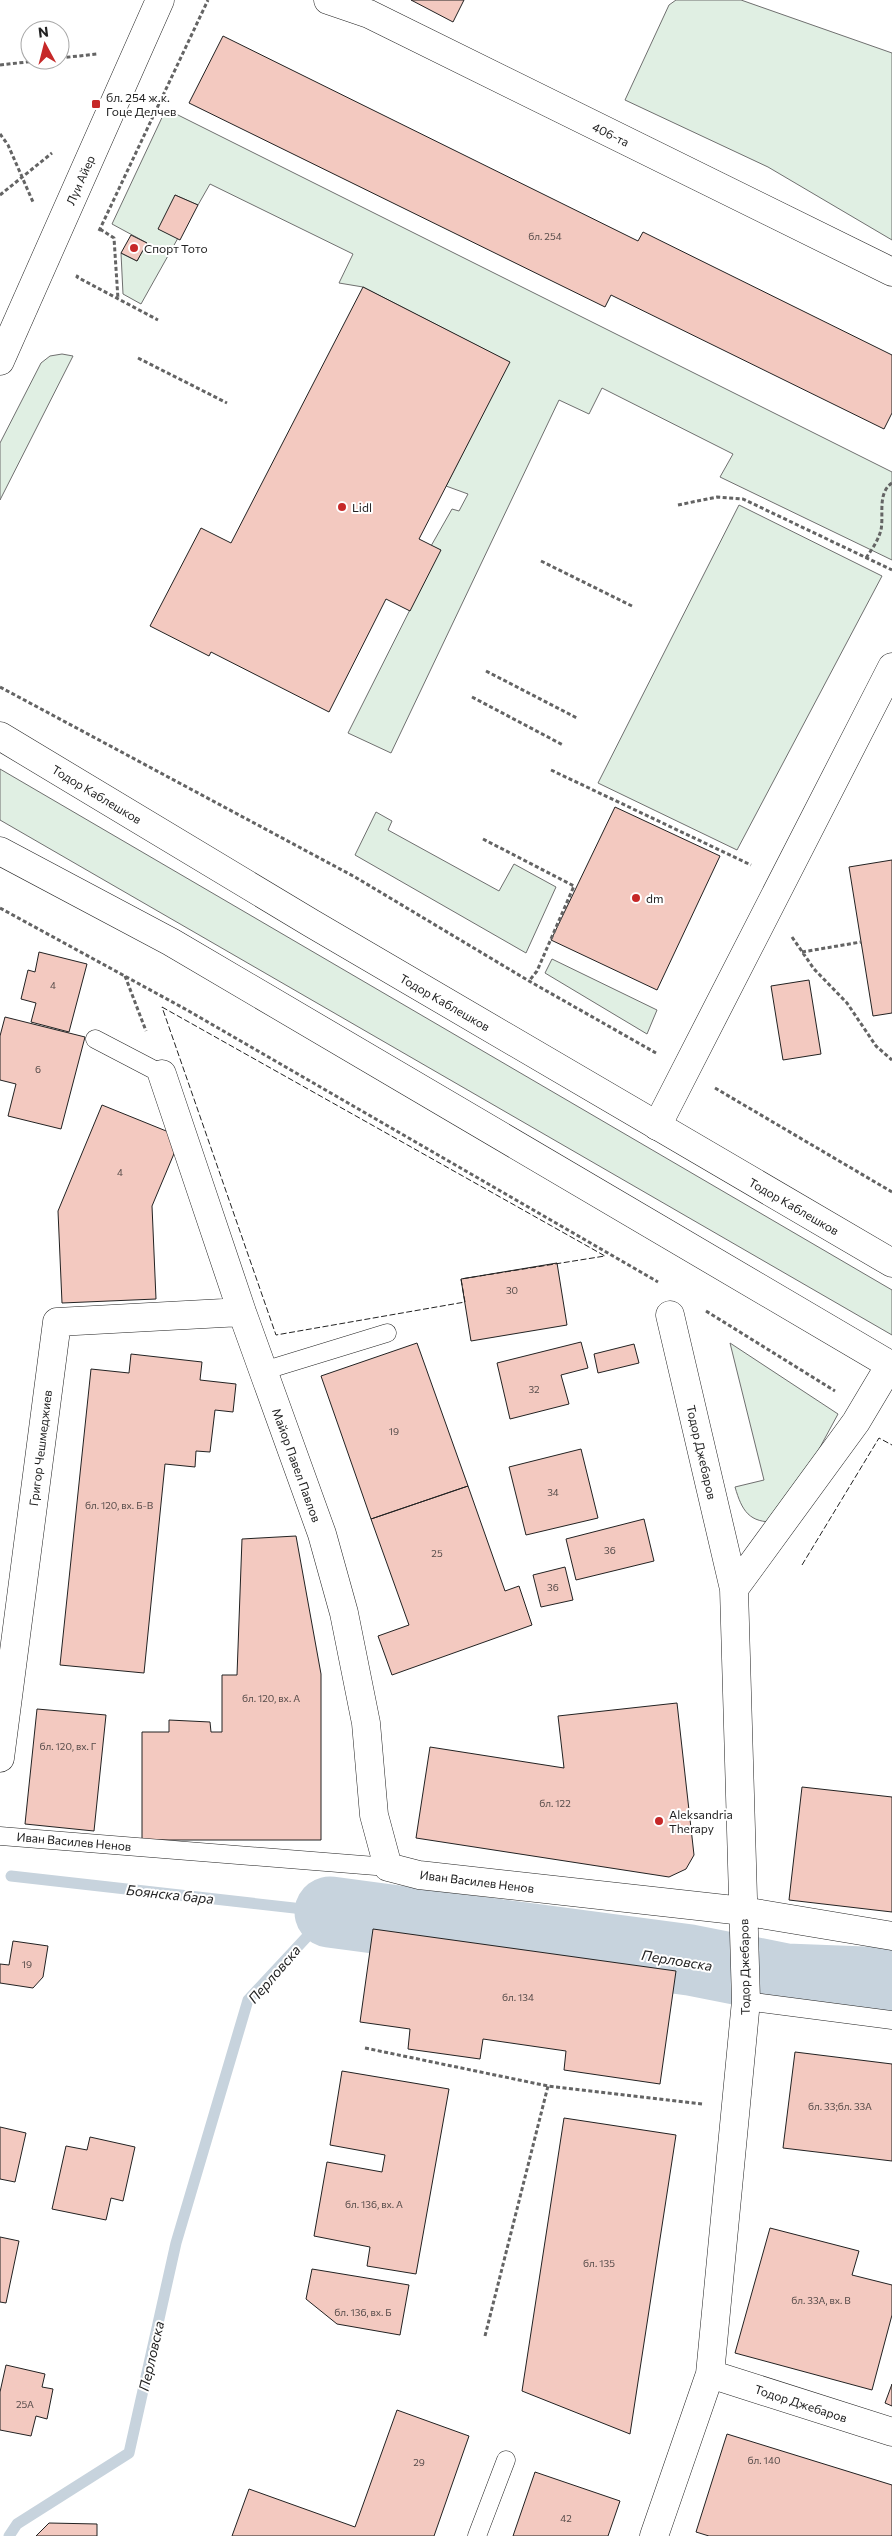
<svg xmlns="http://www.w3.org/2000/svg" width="892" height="2536" font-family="Commissioner,sans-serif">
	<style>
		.green { fill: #e0efe3; stroke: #6f6f6f }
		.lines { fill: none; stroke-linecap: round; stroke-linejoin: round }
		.stream { stroke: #c7d3dd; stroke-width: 11 }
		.river { stroke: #c7d3dd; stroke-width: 71 }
		.building { fill: #f3c9c0; stroke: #222 }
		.lane-casing { stroke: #222; stroke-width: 19 }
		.street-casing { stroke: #222; stroke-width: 29 }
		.secondary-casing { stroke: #222; stroke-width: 29 }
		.primary-casing { stroke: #222; stroke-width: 29 }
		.path { stroke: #646464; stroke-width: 3; stroke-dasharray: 4 2.5; stroke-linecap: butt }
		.lane { stroke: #fff; stroke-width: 18 }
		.street { stroke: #fff; stroke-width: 28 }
		.secondary { stroke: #fff; stroke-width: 28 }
		.primary { stroke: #fff; stroke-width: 28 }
		.fence { stroke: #222; stroke-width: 1; stroke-dasharray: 6 2.5; stroke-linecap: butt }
		.poi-dot { fill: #c62828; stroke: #fff; stroke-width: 2 }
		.labels { text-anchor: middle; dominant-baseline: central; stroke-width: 4; stroke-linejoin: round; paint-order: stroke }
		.number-label { font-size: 10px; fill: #564c4a }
		.poi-label { font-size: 12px; fill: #222; stroke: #fff; text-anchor: start }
		.street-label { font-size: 12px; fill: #222; stroke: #fff }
		.water-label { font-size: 14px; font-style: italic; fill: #222; stroke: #fff }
	</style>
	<rect width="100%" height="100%" fill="#fff"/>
	<path class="green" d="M676 0H741L892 53V240L768 167 625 100 669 5Z
		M166 109 892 472V560L720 477 733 454 602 388 589 414 559 400 391 753 348 733 440 550 431 546 452 509 459 511 468 494 446 486 509 362 363 287 339 283 353 254 210 184 198 205 175 195 178 238 141 304 123 294 121 253 137 261 147 243 112 224Z
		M62 354 73 356 0 500V443L41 363 50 356Z
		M739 505 882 576 737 850 598 783Z
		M0 769 892 1290V1335L0 820Z
		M376 812 392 821 388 830 499 891 514 864 556 887 526 953 355 855Z
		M552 959 657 1010 647 1034 545 973Z
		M730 1343 838 1414 785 1512 776 1522C749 1523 742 1511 735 1487L764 1480Z"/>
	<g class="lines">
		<path class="stream" d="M11 1876 330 1912
			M9 2536 17 2524 129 2453 176 2243 248 2000 330 1912"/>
		<path class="river" d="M330 1912 690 1960 786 1979 892 1983"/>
	</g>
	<path class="building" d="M411 0H464L453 22Z
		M223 36 638 241 643 232 892 355V413L884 429 611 295 605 307 189 103Z
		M175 195 198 205 180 240 158 229Z
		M131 235 147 243 137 261 121 253Z
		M363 287 510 362 419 539 441 550 410 611 386 599 329 712 211 652 209 656 150 626 201 528 231 543Z
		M615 807 720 856 657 990 551 940Z
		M892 860V1013L873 1016 849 867Z
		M39 952 87 964 69 1032 31 1022 36 1003 21 999 28 970 35 972Z
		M809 980 821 1054 783 1060 771 986Z
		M5 1017 85 1037 61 1129 8 1116 16 1084 0 1080V1036Z
		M102 1105 181 1137 152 1206 156 1299 62 1303 58 1211Z
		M557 1263 567 1325 471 1341 461 1279Z
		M581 1342 588 1368 561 1375 569 1404 510 1419 497 1363Z
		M417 1343 468 1486 371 1519 321 1376Z
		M634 1344 639 1363 598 1373 594 1354Z
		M131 1354 202 1362 200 1380 236 1384 233 1412 215 1410 210 1452 196 1451 195 1467 165 1464 144 1673 60 1665 91 1369 129 1373Z
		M581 1449 598 1518 526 1535 509 1467Z
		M468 1486 505 1591 519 1586 532 1625 392 1675 378 1636 409 1625 371 1519Z
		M644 1519 654 1561 576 1580 566 1539Z
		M296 1536 321 1674V1840H142V1732H169V1720L210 1722 211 1732H222V1675H237L242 1539Z
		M565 1567 573 1600 541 1607 533 1575Z
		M677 1703 694 1855 686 1869 669 1877 416 1838 430 1747 564 1768 558 1716Z
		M37 1709 106 1715 94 1831 25 1824Z
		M802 1787 892 1797V1912L789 1900Z
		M373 1929 676 1971 660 2084 564 2070 566 2051 483 2039 480 2059 408 2049 410 2029 360 2022Z
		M13 1941 48 1946 43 1977 33 1988 0 1983V1964L9 1965Z
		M795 2052 892 2064V2161L783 2148Z
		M342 2071 449 2089 416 2274 367 2266 370 2247 314 2236 327 2162 382 2172 385 2155 330 2145Z
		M564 2118 676 2135 630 2434 522 2391Z
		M0 2127 26 2133 15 2182 0 2179Z
		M90 2137 135 2147 123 2201 111 2198 106 2220 52 2209 66 2146 87 2150Z
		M770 2228 859 2251 852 2275 892 2285V2315L872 2390 735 2353Z
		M0 2237 19 2241 6 2303 0 2302Z
		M312 2269 409 2285 400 2335 337 2324 306 2299Z
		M6 2365 45 2374 42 2387 53 2389 47 2419 36 2416 31 2436 0 2430V2392Z
		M892 2384V2406L885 2403Z
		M397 2410 469 2436 434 2536H232L249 2489 355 2527Z
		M727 2434 892 2485V2536H709L696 2532Z
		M535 2472 620 2501 608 2536H513Z
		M49 2523 97 2524V2536H36Z"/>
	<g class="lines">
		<g class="lane-casing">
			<path id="lane" d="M95 1039 162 1074
				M263 1371 387 1333
				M0 1836 388 1867
				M746 2001 892 2020
				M477 2536 506 2460"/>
		</g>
		<g class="street-casing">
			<path id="street" d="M328 0 369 14 892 272
				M162 1074 242 1312 322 1534 344 1613 366 1723 374 1815 388 1867 419 1875 743 1911 892 1936
				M657 1126 892 667
				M734 1589 856 1422 890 1365
				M0 1758 57 1322 242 1312
				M710 2374 892 2432
				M654 2536 710 2374 746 2001 734 1589 670 1315"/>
		</g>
		<g class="secondary-casing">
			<path id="secondary" d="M0 361 160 0"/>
		</g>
		<g class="primary-casing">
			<path id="primary" d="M0 736 311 923 892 1263
				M0 851 171 942 892 1366"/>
		</g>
		<path class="path" d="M60 58 97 54
			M0 65 45 60
			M0 134 8 145 33 202
			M0 195 52 153
			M100 229 114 238 118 299
			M99 231 208 0
			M78 275 77 277 158 320
			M138 358 227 403
			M678 505 717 497 743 499 892 570
			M866 558C872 549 878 541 881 530 884 515 877 493 892 483
			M541 561 634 607
			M486 671 577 718
			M0 687 355 877 529 981 656 1053
			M472 697 563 745
			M551 770 751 865
			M483 839 574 886 537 971 529 981
			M0 908 187 1010 658 1282
			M792 937 814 969 847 1003 876 1046 892 1060
			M802 952 861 942
			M125 976 146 1031
			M715 1088 892 1192
			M706 1311 835 1391
			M365 2048 548 2086 702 2104
			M485 2336 548 2086"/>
		<use href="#lane" class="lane"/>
		<use href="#street" class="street"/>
		<use href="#secondary" class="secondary"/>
		<use href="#primary" class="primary"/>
		<path class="fence" d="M162 1007 605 1256 461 1279 465 1302 276 1335Z
			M802 1565 879 1438 892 1445"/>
	</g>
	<g class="poi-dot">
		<rect x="91" y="99" width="10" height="10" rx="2.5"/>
		<circle cx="134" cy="248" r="5"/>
		<circle cx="342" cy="507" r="5"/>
		<circle cx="636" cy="898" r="5"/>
		<circle cx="659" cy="1821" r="5"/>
	</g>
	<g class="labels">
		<g class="number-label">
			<text x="545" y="236">бл. 254</text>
			<text x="53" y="985">4</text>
			<text x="38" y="1069">6</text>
			<text x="120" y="1172">4</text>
			<text x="512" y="1290">30</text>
			<text x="534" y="1389">32</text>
			<text x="394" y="1431">19</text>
			<text x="553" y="1492">34</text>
			<text x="119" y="1505">бл. 120, вх. Б-В</text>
			<text x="610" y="1550">36</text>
			<text x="437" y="1553">25</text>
			<text x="553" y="1587">36</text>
			<text x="271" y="1698">бл. 120, вх. А</text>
			<text x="68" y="1746">бл. 120, вх. Г</text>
			<text x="555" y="1803">бл. 122</text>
			<text x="27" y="1964">19</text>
			<text x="518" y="1997">бл. 134</text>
			<text x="840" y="2106">бл. 33;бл. 33А</text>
			<text x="374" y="2204">бл. 136, вх. А</text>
			<text x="599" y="2263">бл. 135</text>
			<text x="821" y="2300">бл. 33А, вх. В</text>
			<text x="363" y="2312">бл. 136, вх. Б</text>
			<text x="25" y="2404">25А</text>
			<text x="764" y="2460">бл. 140</text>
			<text x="419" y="2462">29</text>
			<text x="566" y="2518">42</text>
		</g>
		<g class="poi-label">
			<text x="106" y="97">бл. 254 ж.к.<tspan x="106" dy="14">Гоце Делчев</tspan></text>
			<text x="144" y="248">Спорт Тото</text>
			<text x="352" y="507">Lidl</text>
			<text x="646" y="898">dm</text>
			<text x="669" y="1814">Aleksandria<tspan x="669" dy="14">Therapy</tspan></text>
		</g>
		<g class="street-label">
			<text transform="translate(611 134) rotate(26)">406-та</text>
			<text transform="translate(80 180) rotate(-66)">Луи Айер</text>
			<text transform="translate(97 794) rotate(31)">Тодор Каблешков</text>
			<text transform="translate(445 1002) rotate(30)">Тодор Каблешков</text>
			<text transform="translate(794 1206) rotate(30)">Тодор Каблешков</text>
			<text transform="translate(40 1448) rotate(-83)">Григор Чешмеджиев</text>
			<text transform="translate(702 1452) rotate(77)">Тодор Джебаров</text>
			<text transform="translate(297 1465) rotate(70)">Майор Павел Павлов</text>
			<text transform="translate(74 1841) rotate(5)">Иван Василев Ненов</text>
			<text transform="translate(477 1881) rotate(7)">Иван Василев Ненов</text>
			<text transform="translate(744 1967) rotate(-91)">Тодор Джебаров</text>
			<text transform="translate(801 2403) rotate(18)">Тодор Джебаров</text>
		</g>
		<g class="water-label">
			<text transform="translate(170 1894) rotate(6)">Боянска бара</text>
			<text transform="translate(677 1960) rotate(9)">Перловска</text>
			<text transform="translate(274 1974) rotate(-49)">Перловска</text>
			<text transform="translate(151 2356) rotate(-77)">Перловска</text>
		</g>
	</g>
	<g transform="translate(45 45) rotate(353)"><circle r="24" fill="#ffffff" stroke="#a7a7a7"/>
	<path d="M0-4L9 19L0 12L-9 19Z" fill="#c62828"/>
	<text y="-8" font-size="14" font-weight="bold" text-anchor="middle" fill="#222222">N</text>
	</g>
</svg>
